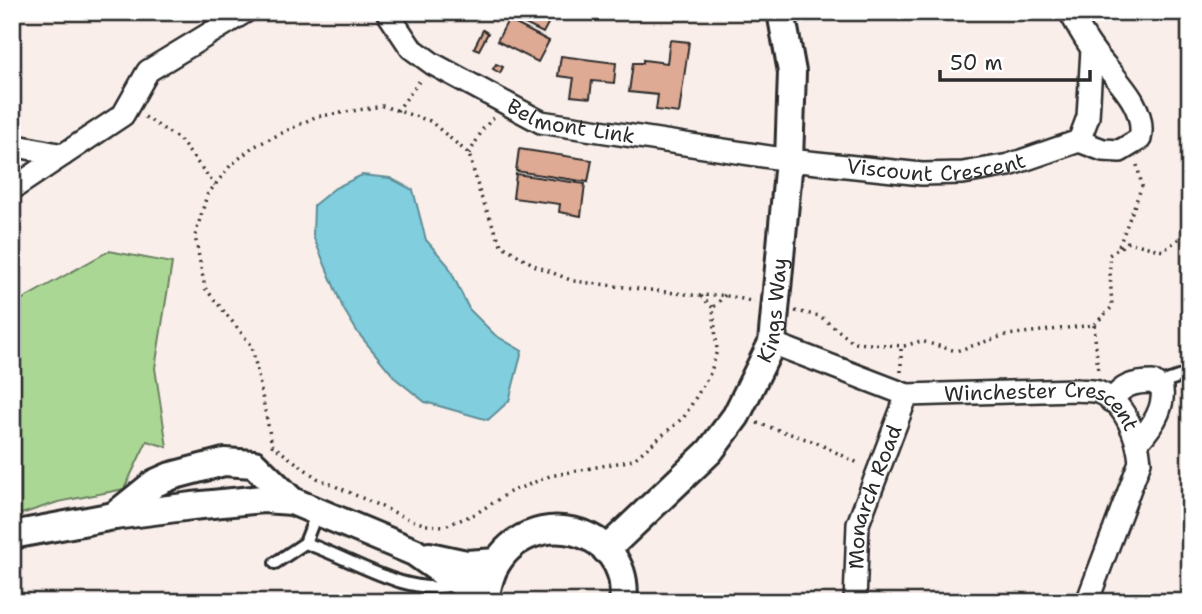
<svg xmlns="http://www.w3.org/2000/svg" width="1202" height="614" font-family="'Shantell Sans',sans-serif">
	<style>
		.green { fill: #abd795; stroke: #6b8160; stroke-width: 2 }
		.water { fill: #80cede; stroke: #5e8d96; stroke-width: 2 }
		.building { fill: #dfaa94; stroke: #2b2b2b; stroke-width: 2 }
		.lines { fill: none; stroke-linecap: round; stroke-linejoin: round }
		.service-casing { stroke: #2b2b2b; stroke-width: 16 }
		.minor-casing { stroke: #2b2b2b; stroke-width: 26 }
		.tertiary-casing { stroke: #2b2b2b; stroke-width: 32 }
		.path { stroke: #2b2b2b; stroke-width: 3.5; stroke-dasharray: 2 5; stroke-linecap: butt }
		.service { stroke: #fff; stroke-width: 10 }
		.minor { stroke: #fff; stroke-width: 21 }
		.tertiary { stroke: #fff; stroke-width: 26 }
		.labels { text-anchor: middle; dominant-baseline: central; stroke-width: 7; stroke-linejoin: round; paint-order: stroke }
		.street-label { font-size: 21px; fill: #2b2b2b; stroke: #fff }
	</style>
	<rect width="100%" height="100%" fill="#f9eeea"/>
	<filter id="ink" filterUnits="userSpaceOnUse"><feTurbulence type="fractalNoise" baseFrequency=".0143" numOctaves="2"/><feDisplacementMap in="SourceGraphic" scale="14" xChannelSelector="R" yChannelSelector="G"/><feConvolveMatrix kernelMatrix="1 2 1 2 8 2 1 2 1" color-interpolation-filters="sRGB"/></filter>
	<g filter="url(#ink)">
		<path class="green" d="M109 251 172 263 155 368 167 447 147 441 124 489 58 502 12 517V305Z"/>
		<path class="water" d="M362 175 390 178 413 190 426 240 448 265 469 309 495 335 522 351 509 401 488 420 425 402 396 379 358 333 343 308 313 236 314 205 335 188Z"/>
		<path class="building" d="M524 12H546L552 16 543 33 519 21Z
			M508 20 549 41 538 62 497 41Z
			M483 30 488 33 479 50 474 48Z
			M670 40 689 42 679 113 656 110 658 95 629 92 633 63H643V60L667 63Z
			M561 56 616 63 614 83 592 81 590 98 571 96 574 78 558 76Z
			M496 64 503 67 500 73 493 69Z
			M519 149 592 160 588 182 516 171Z
			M516 174 585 184 581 216 559 212 560 204 513 198Z"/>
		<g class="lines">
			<g class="service-casing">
				<path id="service" d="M1158 384 1190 373
					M305 543C351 558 406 597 454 585
					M275 563 305 543 317 512"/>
			</g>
			<g class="minor-casing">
				<g id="minor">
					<path id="s1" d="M387 12 411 48 433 64 541 122 789 160 922 174 963 173 1009 165 1079 141 1103 150 1120 151 1140 139C1148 104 1111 76 1093 50 1084 38 1077 25 1070 12"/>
					<path d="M1079 141 1088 117 1092 49"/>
					<path d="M12 145 63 155"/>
					<path d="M12 189 123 115 148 71 245 12"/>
					<path id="s2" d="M772 343 907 395 1076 390C1083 391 1092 390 1098 392 1125 401 1138 438 1140 462L1087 602"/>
					<path d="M1111 401C1123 385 1133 382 1153 382L1162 389C1165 409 1151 428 1138 442"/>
					<path id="s3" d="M855 602 858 524 907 395"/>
				</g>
			</g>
			<g class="tertiary-casing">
				<g id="tertiary">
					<path d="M114 516 155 483 171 476 224 462 254 464 292 501"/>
					<path d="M12 535 114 516 192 506 263 499 292 501 414 552 448 576 486 595"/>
					<path id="s4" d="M606 550 710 451 736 416 772 343 789 160 792 72 781 12"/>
					<path d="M429 556 466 564 497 562"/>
					<path d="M487 602C485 591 489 580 493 570 526 501 633 526 623 602"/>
				</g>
			</g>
			<path class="path" d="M397 111 421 79
				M145 117 179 139 215 185
				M469 154 483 129 493 118
				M1119 246 1142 186 1137 165
				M725 295 713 308 717 350 711 372 684 417 633 460 550 476 510 492 475 514 445 526 426 525 409 519 317 478 272 445 252 346 205 288 195 236 207 195 230 166 253 147 315 117 383 106 430 121 469 154 480 194 501 245 536 266 573 281 701 296C720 293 735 297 754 302
				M701 296 713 308
				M795 311 820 316 854 343 904 346 921 341 956 351 1006 335 1094 325 1112 307 1109 255 1128 242 1163 251 1190 230
				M1094 325 1098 371
				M901 372V346
				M757 423 815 442 860 464"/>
			<use href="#service" class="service"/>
			<use href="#minor" class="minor"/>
			<use href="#tertiary" class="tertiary"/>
		</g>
	</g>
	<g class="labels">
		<g class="street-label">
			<text stroke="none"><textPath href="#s1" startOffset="222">Belmont Link</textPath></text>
			<text stroke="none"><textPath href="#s1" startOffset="592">Viscount Crescent</textPath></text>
			<text stroke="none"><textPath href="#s4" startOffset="301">Kings Way</textPath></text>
			<text stroke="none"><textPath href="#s2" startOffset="285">Winchester Crescent</textPath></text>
			<text stroke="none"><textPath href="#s3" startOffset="108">Monarch Road</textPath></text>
		</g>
	</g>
	<rect width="1202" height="614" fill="none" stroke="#fff" stroke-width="42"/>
	<rect x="21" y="21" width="1160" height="572" fill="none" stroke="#2b2b2b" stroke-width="2.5" filter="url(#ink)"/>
	<path d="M940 70v10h150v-10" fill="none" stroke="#2b2b2b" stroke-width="3.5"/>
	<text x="950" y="70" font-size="21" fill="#2b2b2b" stroke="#ffffff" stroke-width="5" paint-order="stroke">50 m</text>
</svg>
